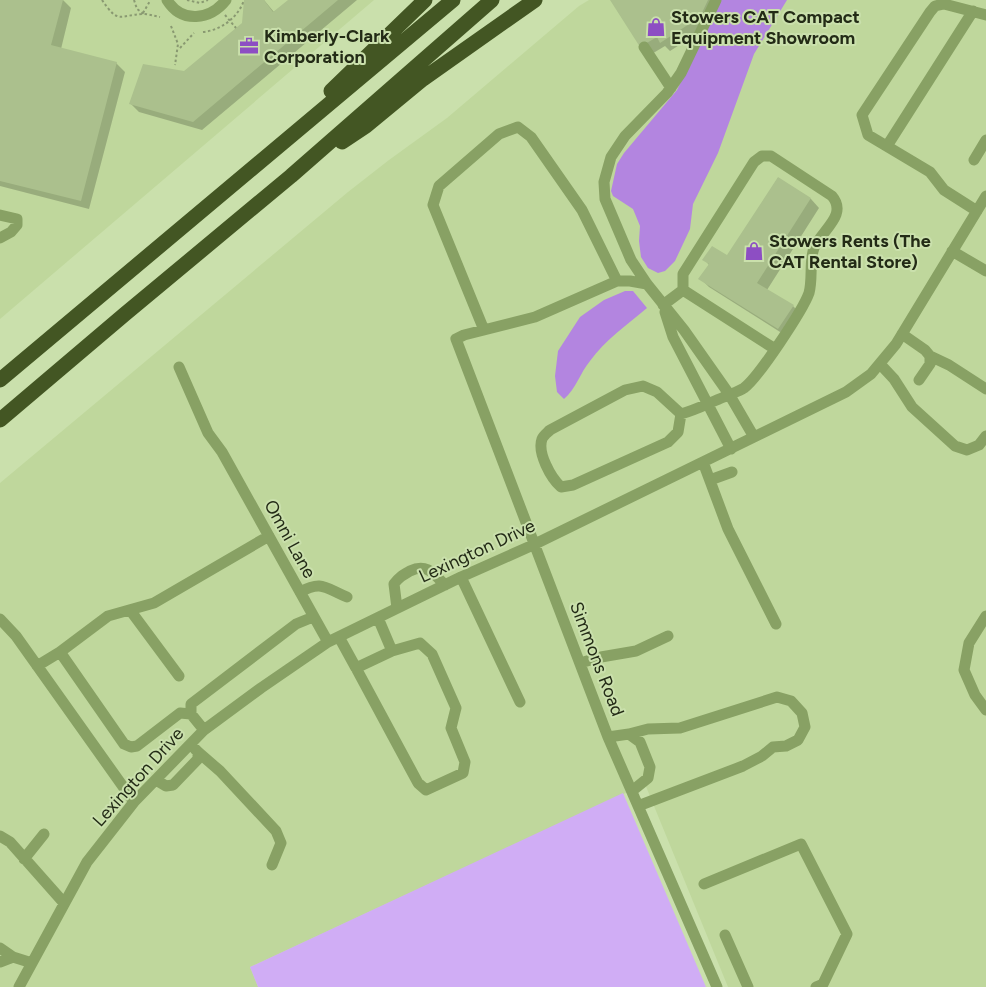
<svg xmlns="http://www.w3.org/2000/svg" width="986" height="987" font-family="Figtree,sans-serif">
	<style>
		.built { fill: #bfd79c }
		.green { fill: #d0adf5 }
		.forest { fill: #b385e0 }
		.shadow { fill: #0003 }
		.building { fill: #abc08d }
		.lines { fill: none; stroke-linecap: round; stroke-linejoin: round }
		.path { stroke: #899971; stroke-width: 2; stroke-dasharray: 2.5 2.5; stroke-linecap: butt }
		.minor { stroke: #88a164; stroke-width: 11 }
		.highway { stroke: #435623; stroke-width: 15 }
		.labels { text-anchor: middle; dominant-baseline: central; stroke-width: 4; stroke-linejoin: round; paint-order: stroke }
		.poi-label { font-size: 18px; font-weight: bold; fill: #232b16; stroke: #cae0ac; text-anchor: start }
		.street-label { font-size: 18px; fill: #232b16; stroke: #cae0ac }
	</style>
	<rect width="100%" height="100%" fill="#cae0ac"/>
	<path class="built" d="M0 0H374L0 319Z
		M589 0H986V987H728L645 784 250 967 258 987H0V483L348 192 389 160 447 118 579 6Z"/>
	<path class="green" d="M623 793 706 987H258L250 967Z"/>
	<path class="forest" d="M721 0H787L754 54 718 153 693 204 690 229 675 261 665 271 658 273 648 268 641 257 639 241 640 226 633 209 613 196 611 191 617 164 624 153 677 90Z
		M625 291H633L647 308C627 325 605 340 590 361 580 373 576 389 564 399L557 392 555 376 558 351 580 317 604 300Z"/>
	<path class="shadow" d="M0 0H63L71 8 61 49 116 63 125 72 89 209 0 186Z
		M246 0H264L274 12 291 0H357L202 130 139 112 130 103 184 72 243 24Z
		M611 0H715L709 26 670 51 665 46 650 55Z
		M778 178 811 199 819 208 767 290 793 306 802 315 788 337 709 287 700 278 709 265 704 259 728 257Z"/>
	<path class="building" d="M0 0H63L51 45 117 62 81 201 0 181Z
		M244 0H264L273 12 288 0H338L193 122 129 104 143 64 184 71 242 23Z
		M610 0H708L700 17 660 43 657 37 640 47Z
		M778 177 811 198 757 283 794 305 778 329 698 279 709 264 702 260 712 246 727 255Z"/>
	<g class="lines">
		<path class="path" d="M102 0C119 25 119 15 143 14 149 14 154 16 160 17
			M134 0 137 9 144 14
			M187 0 200 3 208 0
			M143 13 150 1
			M225 15 236 28
			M171 26 178 44 175 65
			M203 32C221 30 238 18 244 0
			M180 48 194 33"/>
		<path class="minor" d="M167 0C182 24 210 20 226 0
			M716 0 681 73 667 93 625 136 611 157 604 182 605 199 631 260 647 284 684 330 729 394 754 437
			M644 47 671 88
			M887 146 973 11
			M974 160 986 140
			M977 211 944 190 930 172 868 135 862 115 930 12 935 6 944 4 986 15
			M0 215 17 219V225L11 232 0 238
			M952 251 986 271
			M647 284 630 281H617L535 317 464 335 456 339 608 737 717 987
			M683 290 775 349
			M663 305 683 290
			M665 312 673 337 731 449
			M484 330 433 205 439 186 499 134 518 127 531 137 582 210 617 281
			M902 334 925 350 930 356V364L919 380
			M930 356 949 365 986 389
			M880 364 894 379 912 407 955 446 967 450 979 445 986 436
			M179 367 208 433 222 452 328 642
			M681 414 678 432 668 442 573 485 561 487C551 478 537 453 542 439 543 436 547 433 550 430L625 390 643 386 657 392 681 414C696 410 709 403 724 397 730 394 738 392 744 388 758 378 803 310 809 293 813 279 809 261 814 248 822 230 848 215 832 196L771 156H762L754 162 683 274V290
			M703 462 728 529 776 624
			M710 480 732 472
			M461 577 520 702
			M300 592C322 580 325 588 347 597
			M397 608 394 584C399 577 403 575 410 571 427 563 434 574 445 585
			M130 610 179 676
			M986 616 969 643 964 670 975 695 986 710
			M0 619 16 636 134 802
			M339 637 356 668 392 651 378 618
			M580 663 601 657 636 651 668 636
			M37 666 60 652
			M356 668 418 783 426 790 463 773 465 762 451 728 456 708 432 654 420 643 392 651
			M191 714V704L296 624 313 617
			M204 730 191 714 180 713 137 746 131 747 124 744 60 652 108 616 154 603 269 536
			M629 734 648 729 680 728 777 697 791 701 802 713 805 727 798 740 786 746 773 747 762 756 743 766 638 806
			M608 737 629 734 640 742 650 767 648 778 632 791
			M198 752 220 771 276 831 281 843 272 865
			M156 780 166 786 173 785 198 759V752L195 749
			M0 836 10 842 64 903
			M24 859 44 834
			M704 884 801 844 847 934 823 984 816 987
			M725 935 748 987
			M0 948 13 957 32 963
			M0 962 13 957
			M19 987 87 862 134 802 204 730 261 688 328 642 461 577 533 545 846 392 871 374 896 344 986 196"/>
		<path class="highway" d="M331 91 425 0
			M342 142 366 126 423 79 535 0
			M0 380 453 0
			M0 420 125 314 291 176 492 0"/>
	</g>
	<defs>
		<g id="shop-bare" transform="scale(1.5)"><path d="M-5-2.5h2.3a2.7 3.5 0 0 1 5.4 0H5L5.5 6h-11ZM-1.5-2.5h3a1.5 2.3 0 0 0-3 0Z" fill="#8d4ec3" stroke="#cae0ac" stroke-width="2.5" paint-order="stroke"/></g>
		<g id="office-bare" transform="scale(1.5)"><path d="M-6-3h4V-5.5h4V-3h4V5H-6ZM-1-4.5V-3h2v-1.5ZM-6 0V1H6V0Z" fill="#8d4ec3" stroke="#cae0ac" stroke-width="2.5" paint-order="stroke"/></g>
	</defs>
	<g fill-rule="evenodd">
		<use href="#shop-bare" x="656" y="27"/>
		<use href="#office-bare" x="249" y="46"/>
		<use href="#shop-bare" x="754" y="251"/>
	</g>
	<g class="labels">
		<g class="poi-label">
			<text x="671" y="17">Stowers CAT Compact<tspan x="671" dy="21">Equipment Showroom</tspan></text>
			<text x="264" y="36">Kimberly-Clark<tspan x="264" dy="21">Corporation</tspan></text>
			<text x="769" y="241">Stowers Rents (The<tspan x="769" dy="21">CAT Rental Store)</tspan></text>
		</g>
		<g class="street-label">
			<text transform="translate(290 539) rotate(61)">Omni Lane</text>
			<text transform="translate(477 551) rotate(-25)">Lexington Drive</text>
			<text transform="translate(597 659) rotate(69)">Simmons Road</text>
			<text transform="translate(138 777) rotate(-48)">Lexington Drive</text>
		</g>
	</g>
</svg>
